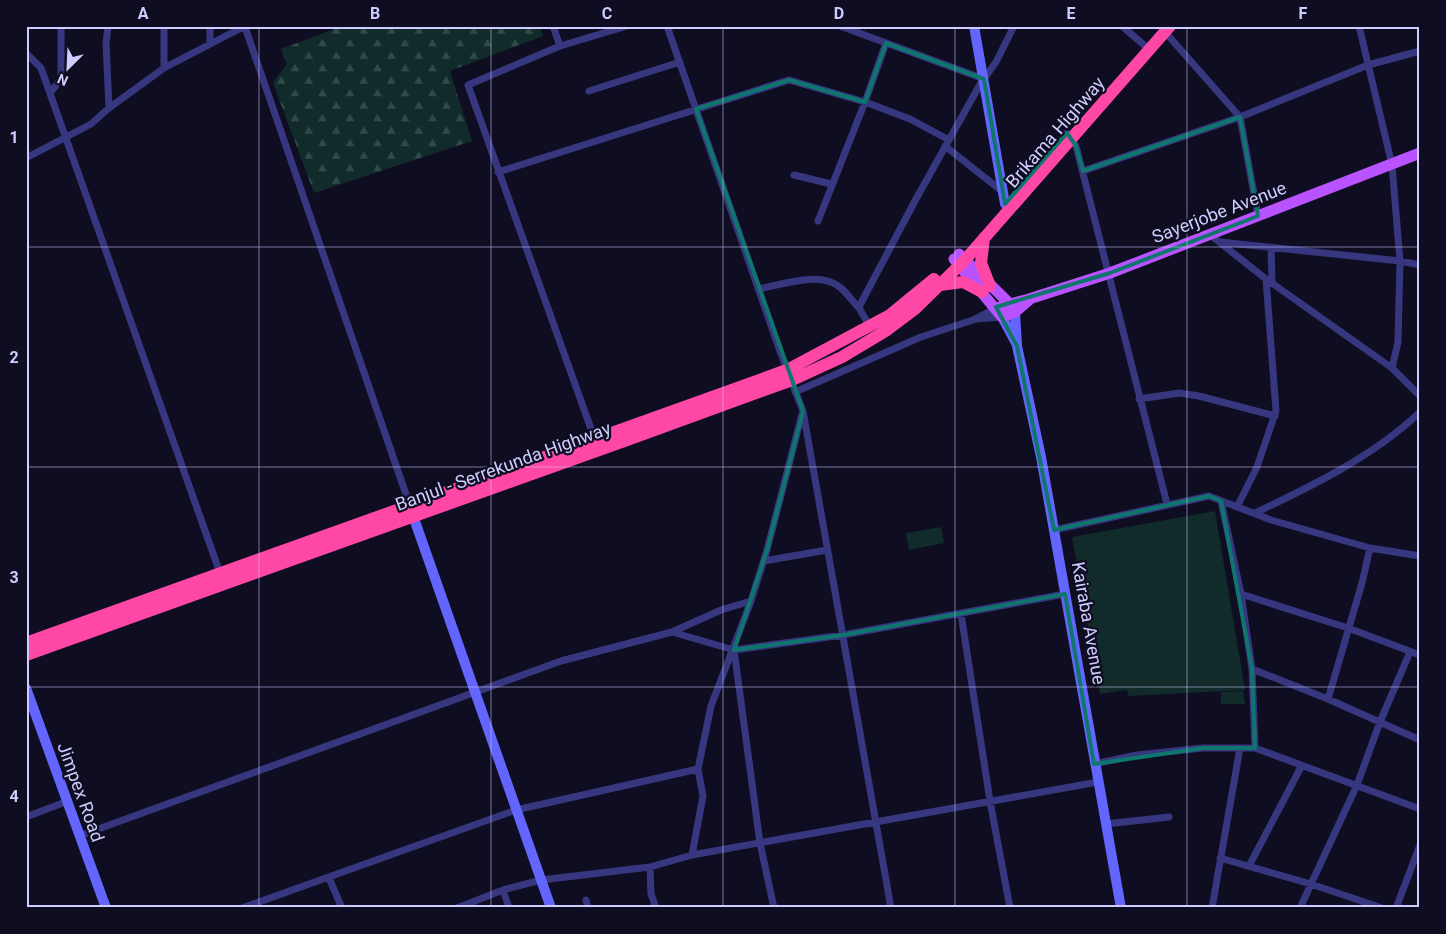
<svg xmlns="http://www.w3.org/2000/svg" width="1446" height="934" font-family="Roboto,sans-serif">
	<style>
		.green { fill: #102b29 }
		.forest { fill: url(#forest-firs) }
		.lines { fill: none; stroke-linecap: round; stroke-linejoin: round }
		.street { stroke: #373780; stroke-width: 7 }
		.secondary { stroke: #6365ff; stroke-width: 10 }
		.primary { stroke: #b953ff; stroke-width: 11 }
		.highway { stroke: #ff47a5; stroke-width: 12 }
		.marked { fill: none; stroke: #0f766e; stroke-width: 4; stroke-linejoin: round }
		.grid { fill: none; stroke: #d0ccff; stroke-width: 1; stroke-opacity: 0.55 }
		.labels { text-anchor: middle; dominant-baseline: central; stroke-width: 4.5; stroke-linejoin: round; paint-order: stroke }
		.street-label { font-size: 18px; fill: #d0ccff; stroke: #0f0d21 }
		.neatline { fill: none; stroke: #d0ccff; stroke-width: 2 }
		.grid-label { font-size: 16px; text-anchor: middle; font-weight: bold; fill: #d0ccff }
	</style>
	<defs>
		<pattern id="forest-firs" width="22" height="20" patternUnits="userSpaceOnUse" patternTransform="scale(1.25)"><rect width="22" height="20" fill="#102b29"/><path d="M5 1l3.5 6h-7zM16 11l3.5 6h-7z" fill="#324949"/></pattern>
	</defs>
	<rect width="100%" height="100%" fill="#0f0d21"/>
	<path class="green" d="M1215 511 1245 690 1128 696 1127 690 1100 694 1072 537Z
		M941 527 944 543 909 550 906 533Z
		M1243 691 1245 704H1221V692Z"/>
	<path class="forest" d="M342 26H540L543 36 450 71 472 141 314 193 273 83 287 64 281 49Z"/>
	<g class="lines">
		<path class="street" d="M108 26 106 44 109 108
			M164 26V68
			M210 26V44
			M553 26 560 46
			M667 26 781 354 803 411 891 908
			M840 26 984 79 996 62 1014 26
			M1122 26 1144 45
			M1359 26 1392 165 1400 261 1398 342 1392 368 1420 396
			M245 27 410 506
			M1165 32 1240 117 1258 216
			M26 53 41 68 220 573
			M589 91 680 62
			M50 93 61 79V26
			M1067 133 1076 146 1167 504
			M945 146 1003 192
			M26 158 91 124 109 108 164 68 245 26
			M1083 171 1240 117 1368 65 1420 51
			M498 172 789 80 865 102 910 119 949 140
			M794 175 831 184
			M818 221 865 102 886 43
			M1209 234 1266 279 1392 368
			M1220 242 1400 261 1420 265
			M1271 247 1272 282
			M758 289C782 285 820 270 841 288 848 294 853 302 859 308
			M976 319 1002 317
			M870 327 859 308 861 303 916 199 983 79
			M795 392 921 337 973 320 996 308
			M1139 399 1179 393 1199 396 1275 416
			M595 440 468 85 560 46 627 26
			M1221 501 1241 594 1252 669 1255 748
			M1237 507 1257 467 1276 411 1266 279
			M1255 513C1312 486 1374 456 1420 412
			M1054 530 1209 496 1271 520 1370 548 1420 556
			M764 561 827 550
			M1241 594 1348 628 1420 655
			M961 614 990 801 1010 908
			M672 632 721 610 751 601
			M734 650 760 843 774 908
			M1252 669 1328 699 1420 740
			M1328 699 1362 583 1370 548
			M1094 764 1137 755 1203 748H1255L1420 809
			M26 817 68 801
			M1106 824 1169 817
			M79 836 561 661 672 632 734 650 843 635 1065 594
			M692 855 703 796 698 769
			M1220 858 1311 884 1382 908
			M1249 866 1301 767
			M650 867 651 894 656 908
			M329 878 342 908
			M503 890 509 908
			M586 900 588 908
			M242 908 516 810 698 769 711 706 751 601 767 550 802 414
			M457 908 503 890 541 880 650 867 692 855 1098 782
			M1212 908 1240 748
			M1300 908 1357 785 1380 722 1410 652
			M1396 908 1420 845"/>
		<path class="secondary" d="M974 26 1005 204
			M1015 312 1017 346 1041 457 1121 908
			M1002 317 1016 343
			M411 510 551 908
			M26 688 106 908"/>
		<path class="primary" d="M959 254 1012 306
			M954 259 1002 317 1015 312 1029 300
			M996 308 1029 299 1110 273 1420 153"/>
		<path class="highway" d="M984 238 981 263 990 286
			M940 285 963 282 982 292
			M26 643 787 370 890 315 934 279
			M26 655 627 440 792 380 842 357 887 330 915 309 965 260 1170 26"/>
	</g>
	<path class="marked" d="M886 43 984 79 1005 204 1067 133 1076 146 1083 171 1240 117 1258 216 1110 273 996 307 1017 346 1054 530 1209 496 1221 501 1252 669 1255 748H1203L1094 764 1065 594 843 635 734 650 767 550 803 411 696 109 789 80 865 102Z"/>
	<path class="grid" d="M259 26V908M491 26V908M723 26V908M955 26V908M1187 26V908M26 247H1420M26 467H1420M26 687H1420"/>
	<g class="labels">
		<g class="street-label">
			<text transform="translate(1055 132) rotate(-49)">Brikama Highway</text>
			<text transform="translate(1219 212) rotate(-21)">Sayerjobe Avenue</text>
			<text transform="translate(503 466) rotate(-20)">Banjul - Serrekunda Highway</text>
			<text transform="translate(1089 623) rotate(80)">Kairaba Avenue</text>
			<text transform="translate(81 792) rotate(70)">Jimpex Road</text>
		</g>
	</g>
	<rect width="1446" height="934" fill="none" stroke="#0f0d21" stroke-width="55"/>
	<g transform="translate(68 68) rotate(204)" stroke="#0f0d21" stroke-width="4" paint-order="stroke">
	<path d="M0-4L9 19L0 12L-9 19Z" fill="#d0ccff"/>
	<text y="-8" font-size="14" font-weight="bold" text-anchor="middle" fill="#d0ccff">N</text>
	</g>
	<rect x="28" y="28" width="1390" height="878" class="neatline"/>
	<g class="grid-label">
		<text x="143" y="19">A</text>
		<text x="375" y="19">B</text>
		<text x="607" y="19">C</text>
		<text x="839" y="19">D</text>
		<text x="1071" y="19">E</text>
		<text x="1303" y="19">F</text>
		<text x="14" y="143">1</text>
		<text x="14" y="363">2</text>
		<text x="14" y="583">3</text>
		<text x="14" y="802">4</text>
	</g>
</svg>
